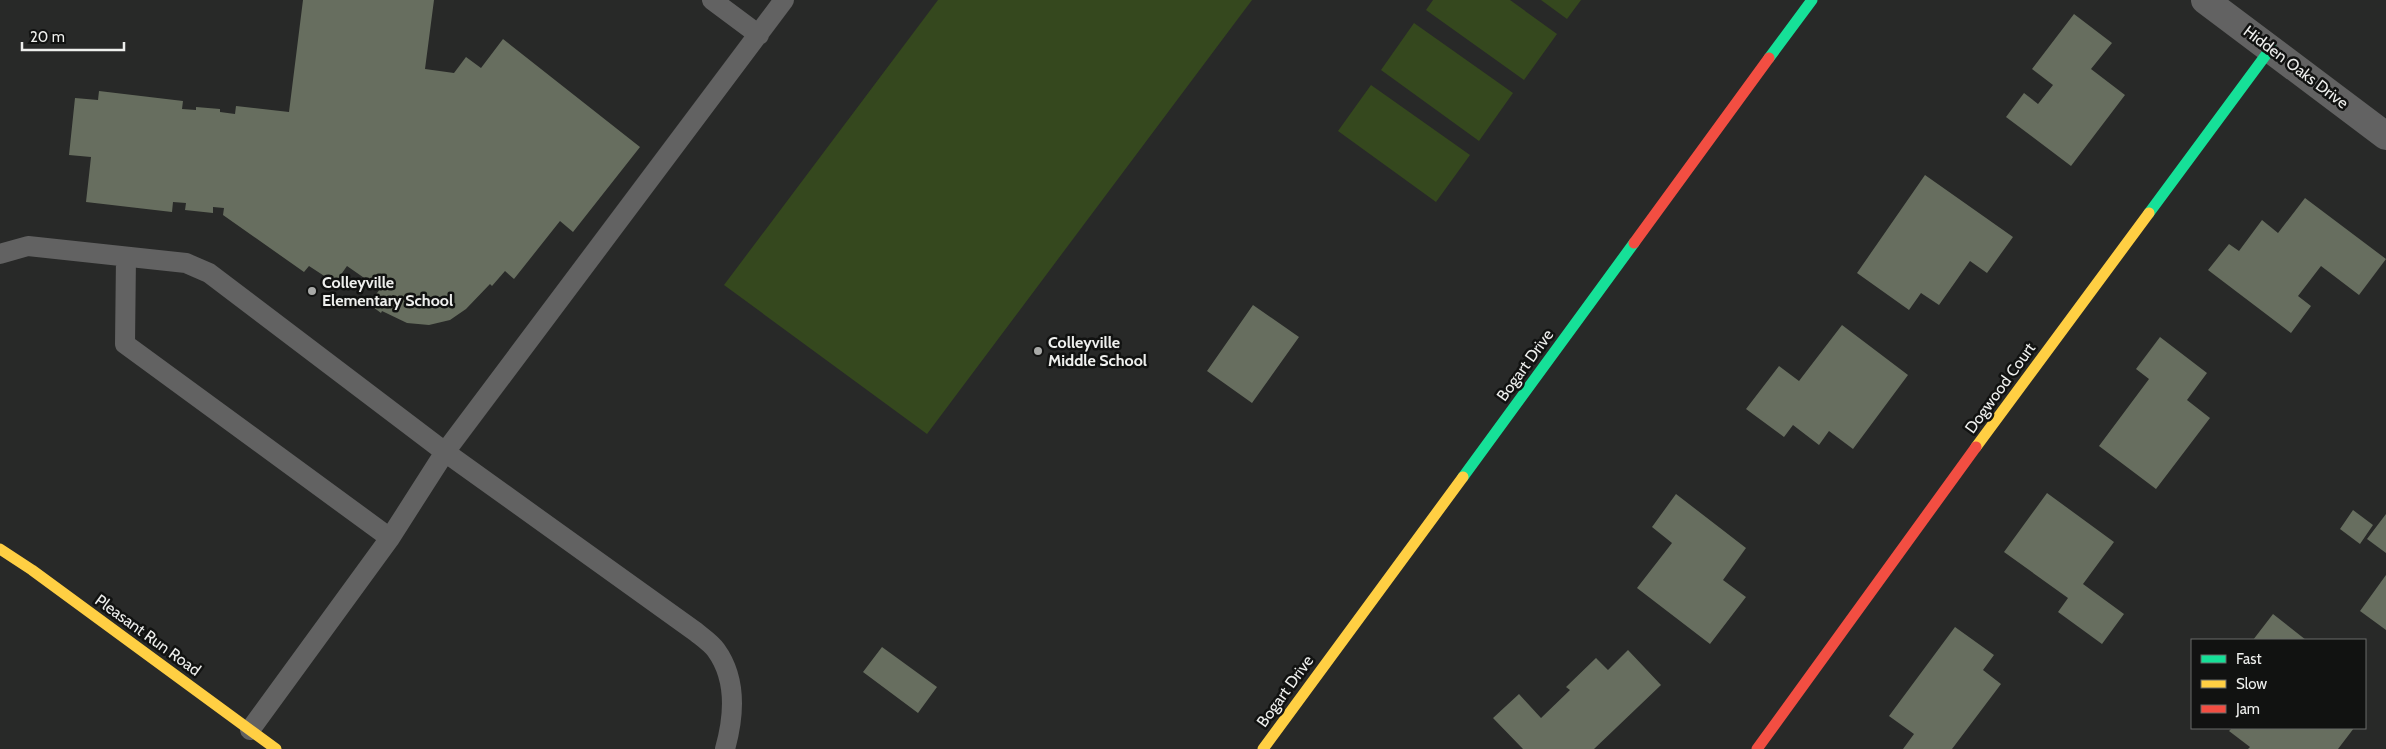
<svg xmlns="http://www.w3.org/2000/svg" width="2386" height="749" font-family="Cabin,sans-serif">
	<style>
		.green { fill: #35481e }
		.building { fill: #676e5f }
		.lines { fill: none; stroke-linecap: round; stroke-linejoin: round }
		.lane { stroke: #626262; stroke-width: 20 }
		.street { stroke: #626262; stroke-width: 28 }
		.fast { stroke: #16e098; stroke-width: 11 }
		.slow { stroke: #ffcf43; stroke-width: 11 }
		.jam { stroke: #f24e42; stroke-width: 11 }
		.poi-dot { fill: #a9aaa8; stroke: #111211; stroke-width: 2 }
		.labels { text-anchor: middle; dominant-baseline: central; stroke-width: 5; stroke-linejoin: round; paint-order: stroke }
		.street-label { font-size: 16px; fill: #eeefed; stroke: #111211 }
		.poi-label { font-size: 16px; font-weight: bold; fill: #eeefed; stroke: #111211; text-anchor: start }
	</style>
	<rect width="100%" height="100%" fill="#282928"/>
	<path class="green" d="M938 0H1252L927 434 724 285Z
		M1433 0H1510L1557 34 1524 80 1426 10Z
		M1541 0H1581L1567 19Z
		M1414 23 1513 93 1479 141 1381 70Z
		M1371 85 1470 155 1436 202 1338 131Z"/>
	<path class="building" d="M303 0H434L425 69 454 73 466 57 481 68 503 39 640 147 573 232 560 221 514 279 505 271 492 286 490 284 466 309 450 320 429 325 407 323 382 311 381 313 369 304 380 289 347 266 335 283 309 266 304 272 223 215 224 208 213 207V213L185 210 186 203 173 202 172 212 86 202 91 157 69 155 75 98 98 100 99 91 183 101 182 109 196 110V107L220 109V112L235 114 236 106 289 112Z
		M2074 14 2112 43 2091 69 2125 95 2071 166 2006 117 2024 93 2038 104 2053 85 2032 69Z
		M1925 175 2013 237 1987 273 1970 261 1939 305 1921 293 1909 310 1857 273Z
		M2305 198 2386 259 2359 295 2321 266 2298 296 2311 306 2291 333 2208 270 2229 244 2239 251 2262 220 2278 233Z
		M1253 305 1299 337 1252 403 1207 371Z
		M1842 325 1908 375 1853 449 1829 431 1819 445 1793 425 1784 437 1746 409 1779 366 1799 381Z
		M2160 337 2207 373 2187 400 2210 418 2156 489 2099 446 2149 379 2136 369Z
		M2047 493 2114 542 2083 584 2124 614 2102 644 2058 612 2068 598 2004 552Z
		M1676 494 1746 548 1723 580 1746 597 1710 644 1637 588 1672 543 1652 527Z
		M2353 510 2373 525 2360 544 2340 529Z
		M2386 514V553L2367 539Z
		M2386 575V630L2360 611Z
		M2273 614 2306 640H2253Z
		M1955 627 1994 655 1983 670 2001 684 1952 749H1903L1914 734 1889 716Z
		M882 647 937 687 918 713 863 672Z
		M1628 650 1661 685 1594 749H1523L1493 718 1519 694 1541 718 1570 690 1566 687 1596 658 1608 670Z
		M2232 728H2354L2338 749H2248L2250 747 2229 731Z"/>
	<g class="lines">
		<path class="lane" d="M712 0 759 35
			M0 254 28 246 186 263 209 273 445 452 696 632C702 637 711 643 716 650 737 679 734 717 725 749
			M126 257 125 344 390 538
			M250 730 390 538 445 452 784 0"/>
		<path class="street" d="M2205 0 2386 136"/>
		<path class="fast" d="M1769 58 1812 0
			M2149 213 2271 48
			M1463 477 1634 243"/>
		<path class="slow" d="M1976 447 2149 213
			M0 549 32 570 276 749
			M1263 749 1463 477"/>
		<path class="jam" d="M1634 243 1769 58
			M1757 749 1976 447"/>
	</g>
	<g class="poi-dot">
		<circle cx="312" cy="291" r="5"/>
		<circle cx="1038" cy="351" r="5"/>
	</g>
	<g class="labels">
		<g class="street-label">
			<text transform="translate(2296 67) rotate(37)">Hidden Oaks Drive</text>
			<text transform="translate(1525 365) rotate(-54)">Bogart Drive</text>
			<text transform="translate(2000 388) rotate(-54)">Dogwood Court</text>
			<text transform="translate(148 635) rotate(36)">Pleasant Run Road</text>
			<text transform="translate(1285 691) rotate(-54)">Bogart Drive</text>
		</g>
		<g class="poi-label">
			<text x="322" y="282">Colleyville<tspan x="322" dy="18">Elementary School</tspan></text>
			<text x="1048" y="342">Colleyville<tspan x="1048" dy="18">Middle School</tspan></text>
		</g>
	</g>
	<rect x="2191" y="639" width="175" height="90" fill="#111211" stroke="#696a69"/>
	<rect x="2201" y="655" width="25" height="8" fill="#16e098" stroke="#696a69"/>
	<text x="2236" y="664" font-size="15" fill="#eeefed">Fast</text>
	<rect x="2201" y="680" width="25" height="8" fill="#ffcf43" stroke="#696a69"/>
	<text x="2236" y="689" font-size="15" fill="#eeefed">Slow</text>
	<rect x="2201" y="705" width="25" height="8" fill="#f24e42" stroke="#696a69"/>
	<text x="2236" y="714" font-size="15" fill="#eeefed">Jam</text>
	<path d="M22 42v8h102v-8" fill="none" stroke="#eeefed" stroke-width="2.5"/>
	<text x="30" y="42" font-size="15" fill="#eeefed" stroke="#111211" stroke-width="4" paint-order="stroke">20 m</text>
</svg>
